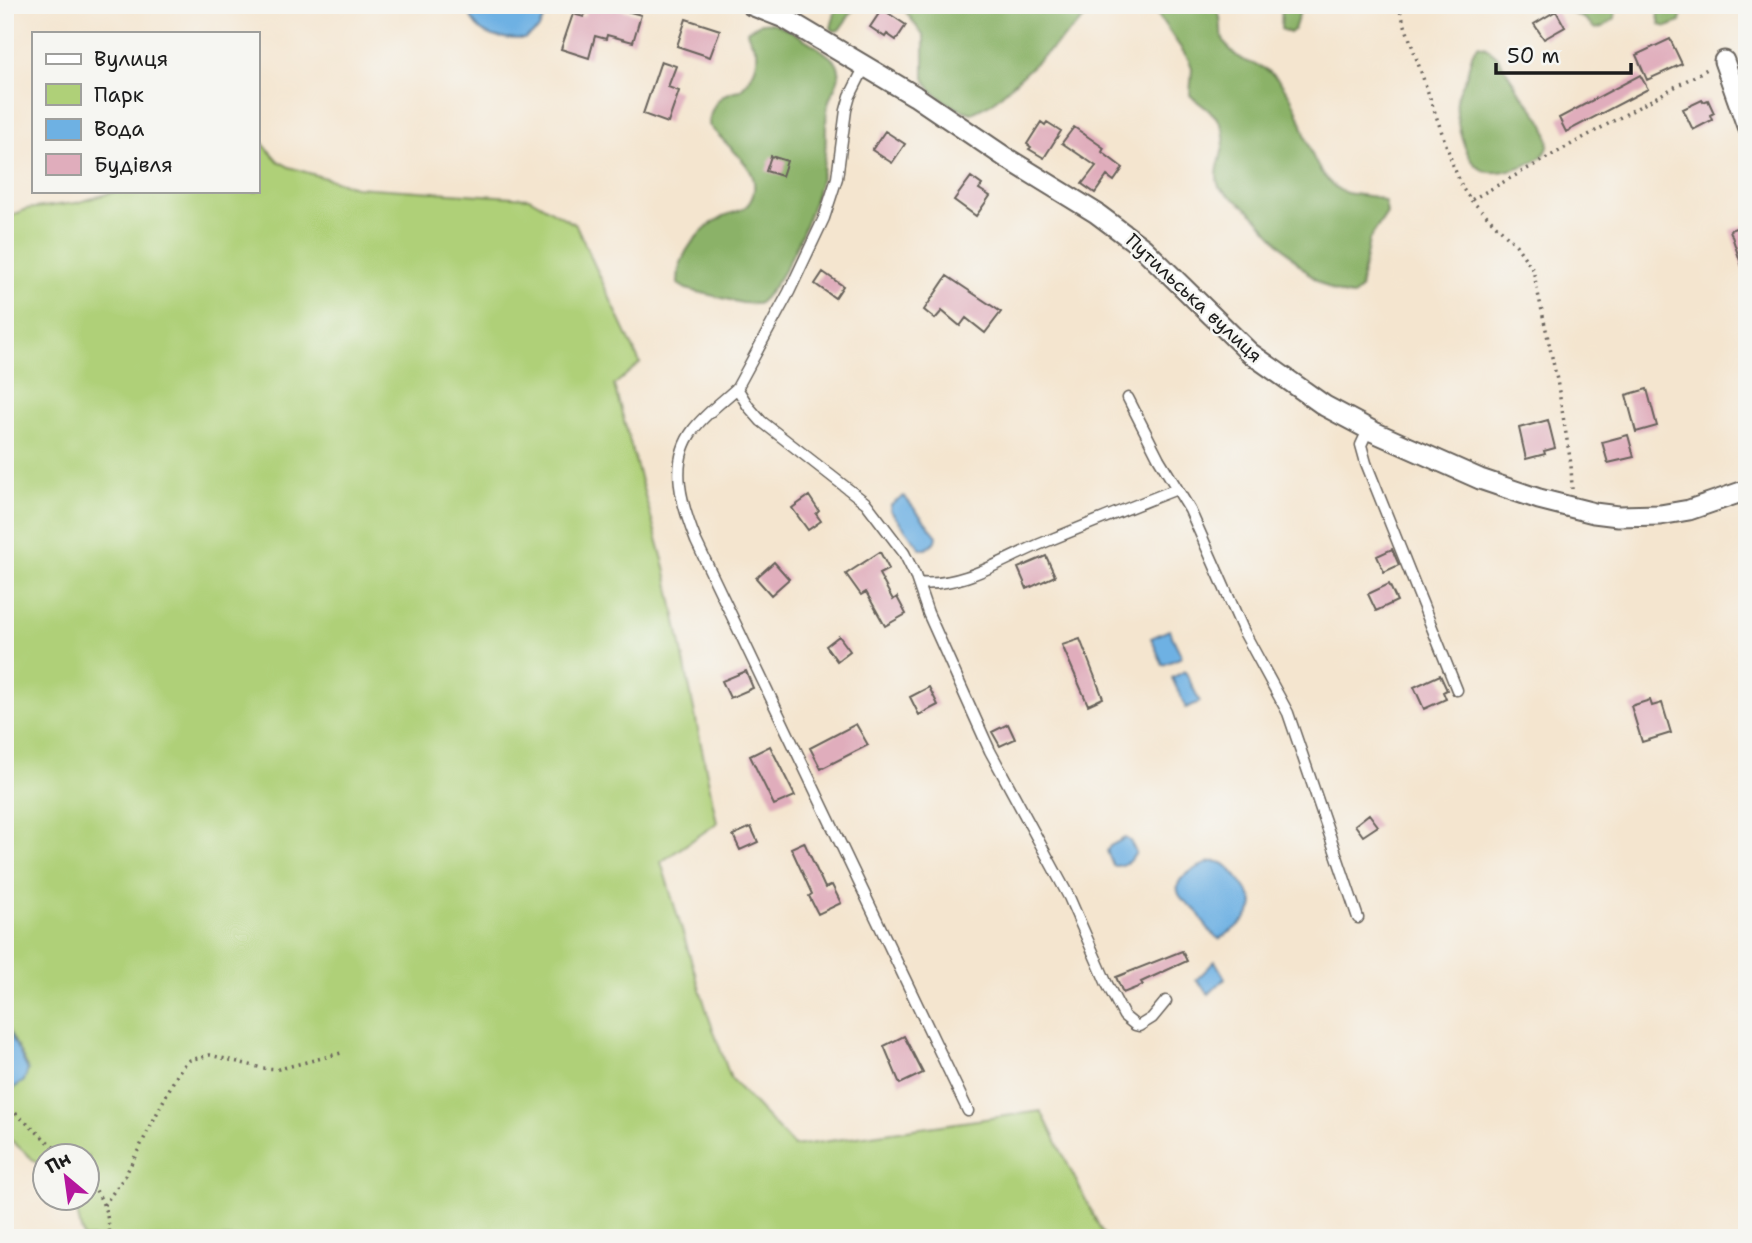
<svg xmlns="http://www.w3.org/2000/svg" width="1752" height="1243" font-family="'Shantell Sans',sans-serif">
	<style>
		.green { fill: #afd078; stroke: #66764a; stroke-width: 2 }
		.forest { fill: #8bb268; stroke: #546742; stroke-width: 2 }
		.water { fill: #6eb1e3; stroke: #456680; stroke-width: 2 }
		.building { fill: #e0adbc }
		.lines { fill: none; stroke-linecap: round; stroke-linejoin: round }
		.service-casing { stroke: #68625b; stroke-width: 13 }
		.minor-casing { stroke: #68625b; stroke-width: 23 }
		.path { stroke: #68625b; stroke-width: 3.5; stroke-dasharray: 2 5; stroke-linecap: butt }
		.service { stroke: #fff; stroke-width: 10 }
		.minor { stroke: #fff; stroke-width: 19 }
		.labels { text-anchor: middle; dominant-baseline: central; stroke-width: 5; stroke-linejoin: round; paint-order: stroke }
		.street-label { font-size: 19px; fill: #1c1c1c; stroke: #f6f6f2 }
	</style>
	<rect width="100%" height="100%" fill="#f6f6f2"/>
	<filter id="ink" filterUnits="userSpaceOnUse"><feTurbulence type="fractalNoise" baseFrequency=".0143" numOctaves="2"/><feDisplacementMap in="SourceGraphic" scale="14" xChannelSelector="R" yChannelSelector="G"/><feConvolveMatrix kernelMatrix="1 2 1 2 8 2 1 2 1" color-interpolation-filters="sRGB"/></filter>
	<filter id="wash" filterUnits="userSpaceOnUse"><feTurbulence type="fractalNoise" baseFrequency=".00686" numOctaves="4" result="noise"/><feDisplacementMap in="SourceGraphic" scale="28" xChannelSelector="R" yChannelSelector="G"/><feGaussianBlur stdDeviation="1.57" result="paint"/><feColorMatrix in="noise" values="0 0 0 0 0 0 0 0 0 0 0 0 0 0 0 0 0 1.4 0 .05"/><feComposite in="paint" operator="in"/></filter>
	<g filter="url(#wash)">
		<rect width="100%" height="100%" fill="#f4e5cf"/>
		<path class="green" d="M257 132 264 145 278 161 289 167 355 187 529 198 576 225 640 363 614 385 665 567 717 823 661 862 708 1015 731 1079 794 1146 1041 1111 1105 1238H83L74 1198H88V1156H46L45 1170 5 1135V1086L9 1088 27 1066 5 1023V219L26 209 76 203 117 191H257Z"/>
		<path class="forest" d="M837 5H857L839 30 834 31 831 28Z
			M901 5H1108L1086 17 992 103 972 113C954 109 931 95 924 78V37Z
			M1151 5H1215C1226 22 1215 33 1229 48 1245 67 1250 59 1265 69 1278 76 1289 93 1295 106 1307 133 1310 168 1335 187 1349 199 1371 191 1385 202L1387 213 1369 240 1360 289 1354 296C1315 294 1279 240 1253 214 1243 204 1230 197 1219 187 1210 162 1237 142 1216 117 1209 109 1198 103 1190 95L1192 68 1189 60Z
			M1282 5H1302L1294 30 1290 33 1281 29Z
			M1562 5H1616L1615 18 1603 27 1595 29 1585 19 1567 11Z
			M1656 5H1683L1680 22 1667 27 1660 25Z
			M761 23C764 23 768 22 772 23 784 25 834 55 838 66 843 78 832 90 829 101 824 118 827 136 825 154 821 194 789 278 758 304L742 303 686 289 678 284C677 254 699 229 724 216 730 213 738 212 744 208 756 199 757 181 749 169 739 153 721 140 709 125 710 105 721 92 740 90 749 82 759 66 757 52 755 44 748 39 747 31Z
			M1478 45 1486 47 1497 56C1504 66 1510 77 1517 88 1527 103 1546 119 1548 138 1549 143 1548 149 1545 153 1537 164 1498 176 1485 171 1464 164 1455 119 1457 100 1458 92 1461 87 1465 80 1470 69 1469 54 1478 45Z"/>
		<path class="water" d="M468 5H550L538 30 524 39C496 39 473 37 468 5Z
			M904 496 937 536 936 541 926 549H921L890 510 891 505Z
			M1169 630 1182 657 1163 665 1151 638Z
			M1185 671 1200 702 1186 708 1172 678Z
			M1125 838 1130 841 1136 852C1132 861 1123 867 1113 866L1107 851 1110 846Z
			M1210 862C1215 862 1217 861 1222 863 1230 866 1252 894 1253 903 1253 917 1230 933 1219 939 1209 933 1205 923 1198 913 1193 906 1182 902 1179 894 1171 877 1199 867 1210 862Z
			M1215 961 1225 978 1209 994 1196 980Z
			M5 1023 28 1070 24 1081 12 1089 5 1086Z"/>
		<g id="blocks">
			<path class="building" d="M587 5H605L641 15 633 42 607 35 606 39 595 36 589 58 561 49 573 14 584 17Z
				M882 9 906 25 896 40 887 34 885 37 870 27Z
				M1556 11 1565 27 1544 39 1534 24Z
				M686 19 720 30 710 57 677 46Z
				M1670 39 1682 64 1647 80 1636 55Z
				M661 61 676 66 668 87 679 91 668 123 643 114Z
				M1640 75 1648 89 1566 132 1559 118Z
				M1702 100 1703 102 1708 100 1714 113 1710 115 1712 120 1693 130 1683 109Z
				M1041 122 1045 125 1047 122 1061 131 1044 158 1029 149 1031 147 1027 144Z
				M1074 127 1104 148 1102 152 1123 168 1114 181 1107 176 1095 193 1082 184 1096 166 1062 143Z
				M885 131 905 144 892 163 872 150Z
				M771 156 787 161 782 176 766 171Z
				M971 177 982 185 979 189 990 196 976 216 954 200Z
				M1747 224V273H1744L1730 230Z
				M823 272 843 286 835 298 815 284Z
				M947 276 1001 312 985 333 966 318 960 326 942 311 935 319 924 310Z
				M1647 389 1657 426 1636 432 1626 395Z
				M1548 420 1555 448 1544 451 1545 454 1526 459 1519 428Z
				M1628 435 1634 457 1608 463 1602 442Z
				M809 496 819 511 816 514 821 521 808 530 792 508Z
				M1392 549 1399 565 1384 572 1377 556Z
				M880 552 889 569 879 574 893 600 897 597 906 614 885 626 866 592 861 595 846 574Z
				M1046 556 1055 576 1027 589 1018 568Z
				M774 562 789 579 771 595 756 578Z
				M1389 584 1397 601 1376 611 1368 594Z
				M839 636 850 651 837 661 826 646Z
				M1080 639 1103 698 1088 705 1062 645Z
				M746 671 753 688 730 698 722 681Z
				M1440 675 1447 690 1443 692 1446 699 1424 709 1414 687Z
				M929 687 938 705 919 715 910 697Z
				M1650 700 1652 706 1662 703 1671 733 1642 742 1631 706Z
				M856 724 868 745 821 769 810 748Z
				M1008 724 1015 739 1000 746 992 732Z
				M770 746 795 796 774 805 750 756Z
				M1369 814 1378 826 1363 836 1355 825Z
				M751 827 758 842 740 850 733 835Z
				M804 842 825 888 832 885 841 903 818 914 809 896 812 894 791 848Z
				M1182 951 1187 961 1141 982 1143 985 1123 993 1116 977Z
				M904 1036 923 1073 900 1084 884 1046Z"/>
		</g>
	</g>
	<g filter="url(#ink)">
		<use href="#blocks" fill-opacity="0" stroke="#68625b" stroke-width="2"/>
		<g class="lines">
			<g class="service-casing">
				<path id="service" d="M865 66 850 96 846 110 837 178 824 218 789 292 737 388 748 406 761 421 866 503 904 553 915 575 928 613 990 751 1069 897 1106 982 1124 1016 1135 1025 1139 1026 1152 1018 1166 1001
					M737 388C723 401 705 414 693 430 668 463 682 506 696 541L968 1111
					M1128 398 1159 459 1190 510 1244 632 1288 713 1358 918
					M1368 430 1361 445 1366 463 1457 690
					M918 583C963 588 1005 558 1045 542 1089 524 1133 506 1177 489"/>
			</g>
			<g class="minor-casing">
				<path id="minor" d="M751 5 784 18 915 96 1005 157 1096 213 1143 248 1250 353 1325 406 1374 432 1480 479 1539 499 1594 513 1618 516 1660 515 1689 510 1747 490
					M1724 61 1747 126"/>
			</g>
			<path class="path" d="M1398 5 1453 165 1463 189 1471 200 1709 68
				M1471 200 1516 245 1533 270 1557 380 1571 464 1572 489
				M5 1104 64 1156
				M88 1179C102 1197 109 1214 110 1238
				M104 1205 125 1176 173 1082 182 1067 190 1060 210 1055 262 1068 279 1069 341 1053"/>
			<use href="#service" class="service"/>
			<use href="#minor" class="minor"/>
		</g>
	</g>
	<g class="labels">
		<g class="street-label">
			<text transform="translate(1194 298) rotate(43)">Путильська вулиця</text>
		</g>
	</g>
	<rect width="1752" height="1243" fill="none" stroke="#f6f6f2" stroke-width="28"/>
	<rect x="32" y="32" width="228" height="161" fill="#f6f6f2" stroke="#9f9f9c" stroke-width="2"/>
	<rect x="46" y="54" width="35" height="10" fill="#ffffff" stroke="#9f9f9c" stroke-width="2"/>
	<text x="94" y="66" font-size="21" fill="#1c1c1c">Вулиця</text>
	<rect x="46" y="84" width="35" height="21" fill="#afd078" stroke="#9f9f9c" stroke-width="2"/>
	<text x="94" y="102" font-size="21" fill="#1c1c1c">Парк</text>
	<rect x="46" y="119" width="35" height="21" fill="#6eb1e3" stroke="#9f9f9c" stroke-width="2"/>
	<text x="94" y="136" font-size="21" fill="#1c1c1c">Вода</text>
	<rect x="46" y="154" width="35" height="21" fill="#e0adbc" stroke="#9f9f9c" stroke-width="2"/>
	<text x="94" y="172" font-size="21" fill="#1c1c1c">Будівля</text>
	<g transform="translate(66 1177) rotate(331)"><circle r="33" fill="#f6f6f2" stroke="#9f9f9c" stroke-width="2"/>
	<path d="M0-5L12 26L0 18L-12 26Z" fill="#b5179e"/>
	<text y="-10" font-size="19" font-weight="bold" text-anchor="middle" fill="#1c1c1c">Пн</text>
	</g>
	<path d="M1496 63v10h135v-10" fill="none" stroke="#1c1c1c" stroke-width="3.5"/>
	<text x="1507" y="63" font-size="21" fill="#1c1c1c" stroke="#f6f6f2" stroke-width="5" paint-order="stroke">50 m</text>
</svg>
